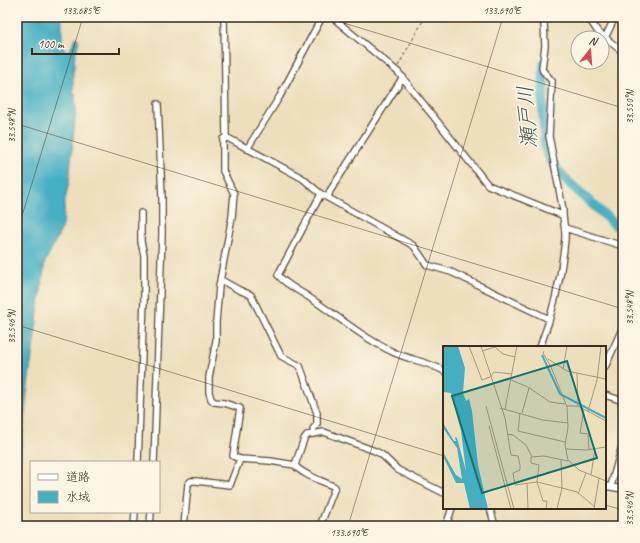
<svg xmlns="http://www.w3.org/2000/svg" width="640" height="543" font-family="Caveat,'Klee One',sans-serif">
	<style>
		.water { fill: #44afc3; stroke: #406c70 }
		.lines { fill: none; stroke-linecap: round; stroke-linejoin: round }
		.river { stroke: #44afc3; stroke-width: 10 }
		.minor-casing { stroke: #564536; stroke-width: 8 }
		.path { stroke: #564536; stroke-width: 1; stroke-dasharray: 3 3; stroke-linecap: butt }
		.minor { stroke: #fff; stroke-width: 5.5 }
		.ticks { fill: none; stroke: #3b2a1e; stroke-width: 1; stroke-opacity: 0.45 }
		.labels { text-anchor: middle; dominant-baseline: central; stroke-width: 3.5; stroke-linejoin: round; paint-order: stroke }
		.water-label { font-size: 21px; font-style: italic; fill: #3e5958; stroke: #fcf5e5 }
		.inset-river { fill: none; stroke: #44afc3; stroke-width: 2 }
		.inset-road { fill: none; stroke: #a6977d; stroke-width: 1 }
		.view { fill: #0f766e; fill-opacity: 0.15; stroke: #0f766e; stroke-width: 2 }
		.inset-edge { fill: none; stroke: #3b2a1e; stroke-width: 2 }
		.neatline { fill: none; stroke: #3b2a1e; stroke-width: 1.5 }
		.ticks-label { font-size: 10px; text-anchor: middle; fill: #3b2a1e }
	</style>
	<rect width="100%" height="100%" fill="#fcf5e5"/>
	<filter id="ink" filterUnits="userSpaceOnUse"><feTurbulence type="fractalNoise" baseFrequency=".025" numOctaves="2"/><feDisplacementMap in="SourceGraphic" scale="8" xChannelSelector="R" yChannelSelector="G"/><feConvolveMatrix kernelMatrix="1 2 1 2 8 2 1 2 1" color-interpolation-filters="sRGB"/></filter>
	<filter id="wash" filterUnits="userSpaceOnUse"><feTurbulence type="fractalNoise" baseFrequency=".012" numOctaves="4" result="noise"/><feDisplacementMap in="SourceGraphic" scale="16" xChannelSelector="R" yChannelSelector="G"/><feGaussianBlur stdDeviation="0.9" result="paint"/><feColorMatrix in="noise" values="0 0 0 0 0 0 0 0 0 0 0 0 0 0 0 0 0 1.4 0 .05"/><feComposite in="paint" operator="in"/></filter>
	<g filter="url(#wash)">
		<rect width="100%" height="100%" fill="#eddfbc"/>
		<path class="water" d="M17 17H62C62 23 61 43 64 47 65 49 67 50 68 52L70 51 75 37 78 38C80 47 72 55 75 64L73 71V92L75 94 76 108 69 183 65 200 63 226 45 262 27 393 17 497Z"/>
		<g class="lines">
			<path class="river" d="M544 63 543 105 545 147 550 160 566 180 623 232"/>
		</g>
	</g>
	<g filter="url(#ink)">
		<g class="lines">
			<g class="minor-casing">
				<path id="minor" d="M224 17 226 137 223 139V171L234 194 232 217 219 286 216 322V341L209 377V392L211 399 214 402 224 403 240 408 233 456 240 459 270 461 295 465
					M332 17 398 72 488 185 562 215
					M588 17 598 32 623 52
					M605 38 615 17
					M226 137 302 178 321 194 414 246 427 265 451 272 549 319
					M247 149 280 96 322 17
					M321 194 278 275C286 285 300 291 310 298 338 316 364 339 395 353 411 360 429 362 444 371
					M328 197 330 191 403 77
					M565 228 623 246
					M221 280 239 290 251 295 281 356 300 366 317 413V424L313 429 314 434
					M540 347C553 313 562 275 565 238 566 229 562 219 563 210L549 136 552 81 543 71 542 68 545 46 544 22 547 17
					M605 367 623 327
					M605 395 623 401
					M138 462 144 299V255L141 242V213
					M154 462 162 235V197L158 104
					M605 486 623 489
					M611 486 623 442
					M490 508 495 526
					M134 526 135 512
					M150 526 151 512
					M184 526 188 484 191 481H196L230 485 240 459
					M320 526 335 487C325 482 300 474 295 465L304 439 307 435 324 432 375 451 381 454 398 470 444 493
					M446 526 452 508"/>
			</g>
			<path class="path" d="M398 66 425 17"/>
			<use href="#minor" class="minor"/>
		</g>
	</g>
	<path class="ticks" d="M324 17 623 108M17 124 623 309M17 232 83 17M17 325 444 456M605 505 623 510M348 526 503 17"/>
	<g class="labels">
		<g class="water-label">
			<text transform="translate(527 117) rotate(-94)">瀬戸川</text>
		</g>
	</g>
	<g transform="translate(443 346)">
		<rect width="163" height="163" fill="#eddfbc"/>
		<path d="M0 0H15L22 22 20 47 23 55 26 53 29 65 35 119 45 163H27L21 137H13L0 110V106L13 129 19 133 14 102 0 82V77L11 95H13L12 91 14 92 23 125 18 85 8 47 0 46Z" fill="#44afc3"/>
		<path class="inset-river" d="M99 9 117 48 163 72"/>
		<path class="inset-road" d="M26 0 39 34 47 31 51 26 69 28M38 0 62 72 68 109 75 110 77 119V124L70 127 72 139 94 136 119 142 134 146 152 161M52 1 60 8 72 11M39 5 52 1M101 5 100 7 108 21 124 61 125 81 122 99 125 114 136 124 163 135M105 13 124 25 163 33M120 23 124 0M134 27 135 60M68 34 85 41 107 56 122 58M43 60 71 163M123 60H135L163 75M57 62 100 74 125 77M62 63 74 0M141 63 137 87 145 88 146 104M145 65 154 34 158 0M77 67 75 85 122 96M79 67 86 42M46 80 68 163M64 88 70 89 83 99 89 111M123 103 143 104 163 101M148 129 152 103M84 137 85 163M135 148 143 127M103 163 104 155H100L94 136 96 119 88 117V111L101 110 125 115M114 163 119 142 118 114M151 163 156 132"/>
		<path class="view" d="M124 15 154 112 39 147 9 50Z"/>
		<rect width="163" height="163" class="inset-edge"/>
	</g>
	<rect width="640" height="543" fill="none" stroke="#fcf5e5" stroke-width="44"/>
	<rect x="30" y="461" width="130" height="52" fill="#fcf5e5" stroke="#afa495"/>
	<rect x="38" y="474" width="20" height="6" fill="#ffffff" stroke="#afa495"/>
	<text x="66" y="481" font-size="12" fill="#3b2a1e">道路</text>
	<rect x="38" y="491" width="20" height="12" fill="#44afc3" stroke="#afa495"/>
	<text x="66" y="501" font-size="12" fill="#3b2a1e">水域</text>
	<g transform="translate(590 50) rotate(17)"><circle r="19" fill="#fcf5e5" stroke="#afa495"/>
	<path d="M0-3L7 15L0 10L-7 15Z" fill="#d1495b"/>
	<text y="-6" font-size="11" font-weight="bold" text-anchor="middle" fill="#3b2a1e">N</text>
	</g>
	<path d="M32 48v6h87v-6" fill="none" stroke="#3b2a1e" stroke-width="2"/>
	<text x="38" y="48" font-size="12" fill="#3b2a1e" stroke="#fcf5e5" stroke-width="3" paint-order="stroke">100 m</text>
	<rect x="22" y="22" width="596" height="499" class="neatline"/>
	<g class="ticks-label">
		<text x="81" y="14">133.685°E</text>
		<text x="502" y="14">133.690°E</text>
		<text transform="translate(629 107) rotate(-90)" y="4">33.550°N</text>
		<text transform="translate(11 126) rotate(-90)" y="4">33.548°N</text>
		<text transform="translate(629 308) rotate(-90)" y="4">33.548°N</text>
		<text transform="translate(11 327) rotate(-90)" y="4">33.546°N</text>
		<text transform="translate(629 509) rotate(-90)" y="4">33.546°N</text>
		<text x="349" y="536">133.690°E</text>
	</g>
</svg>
